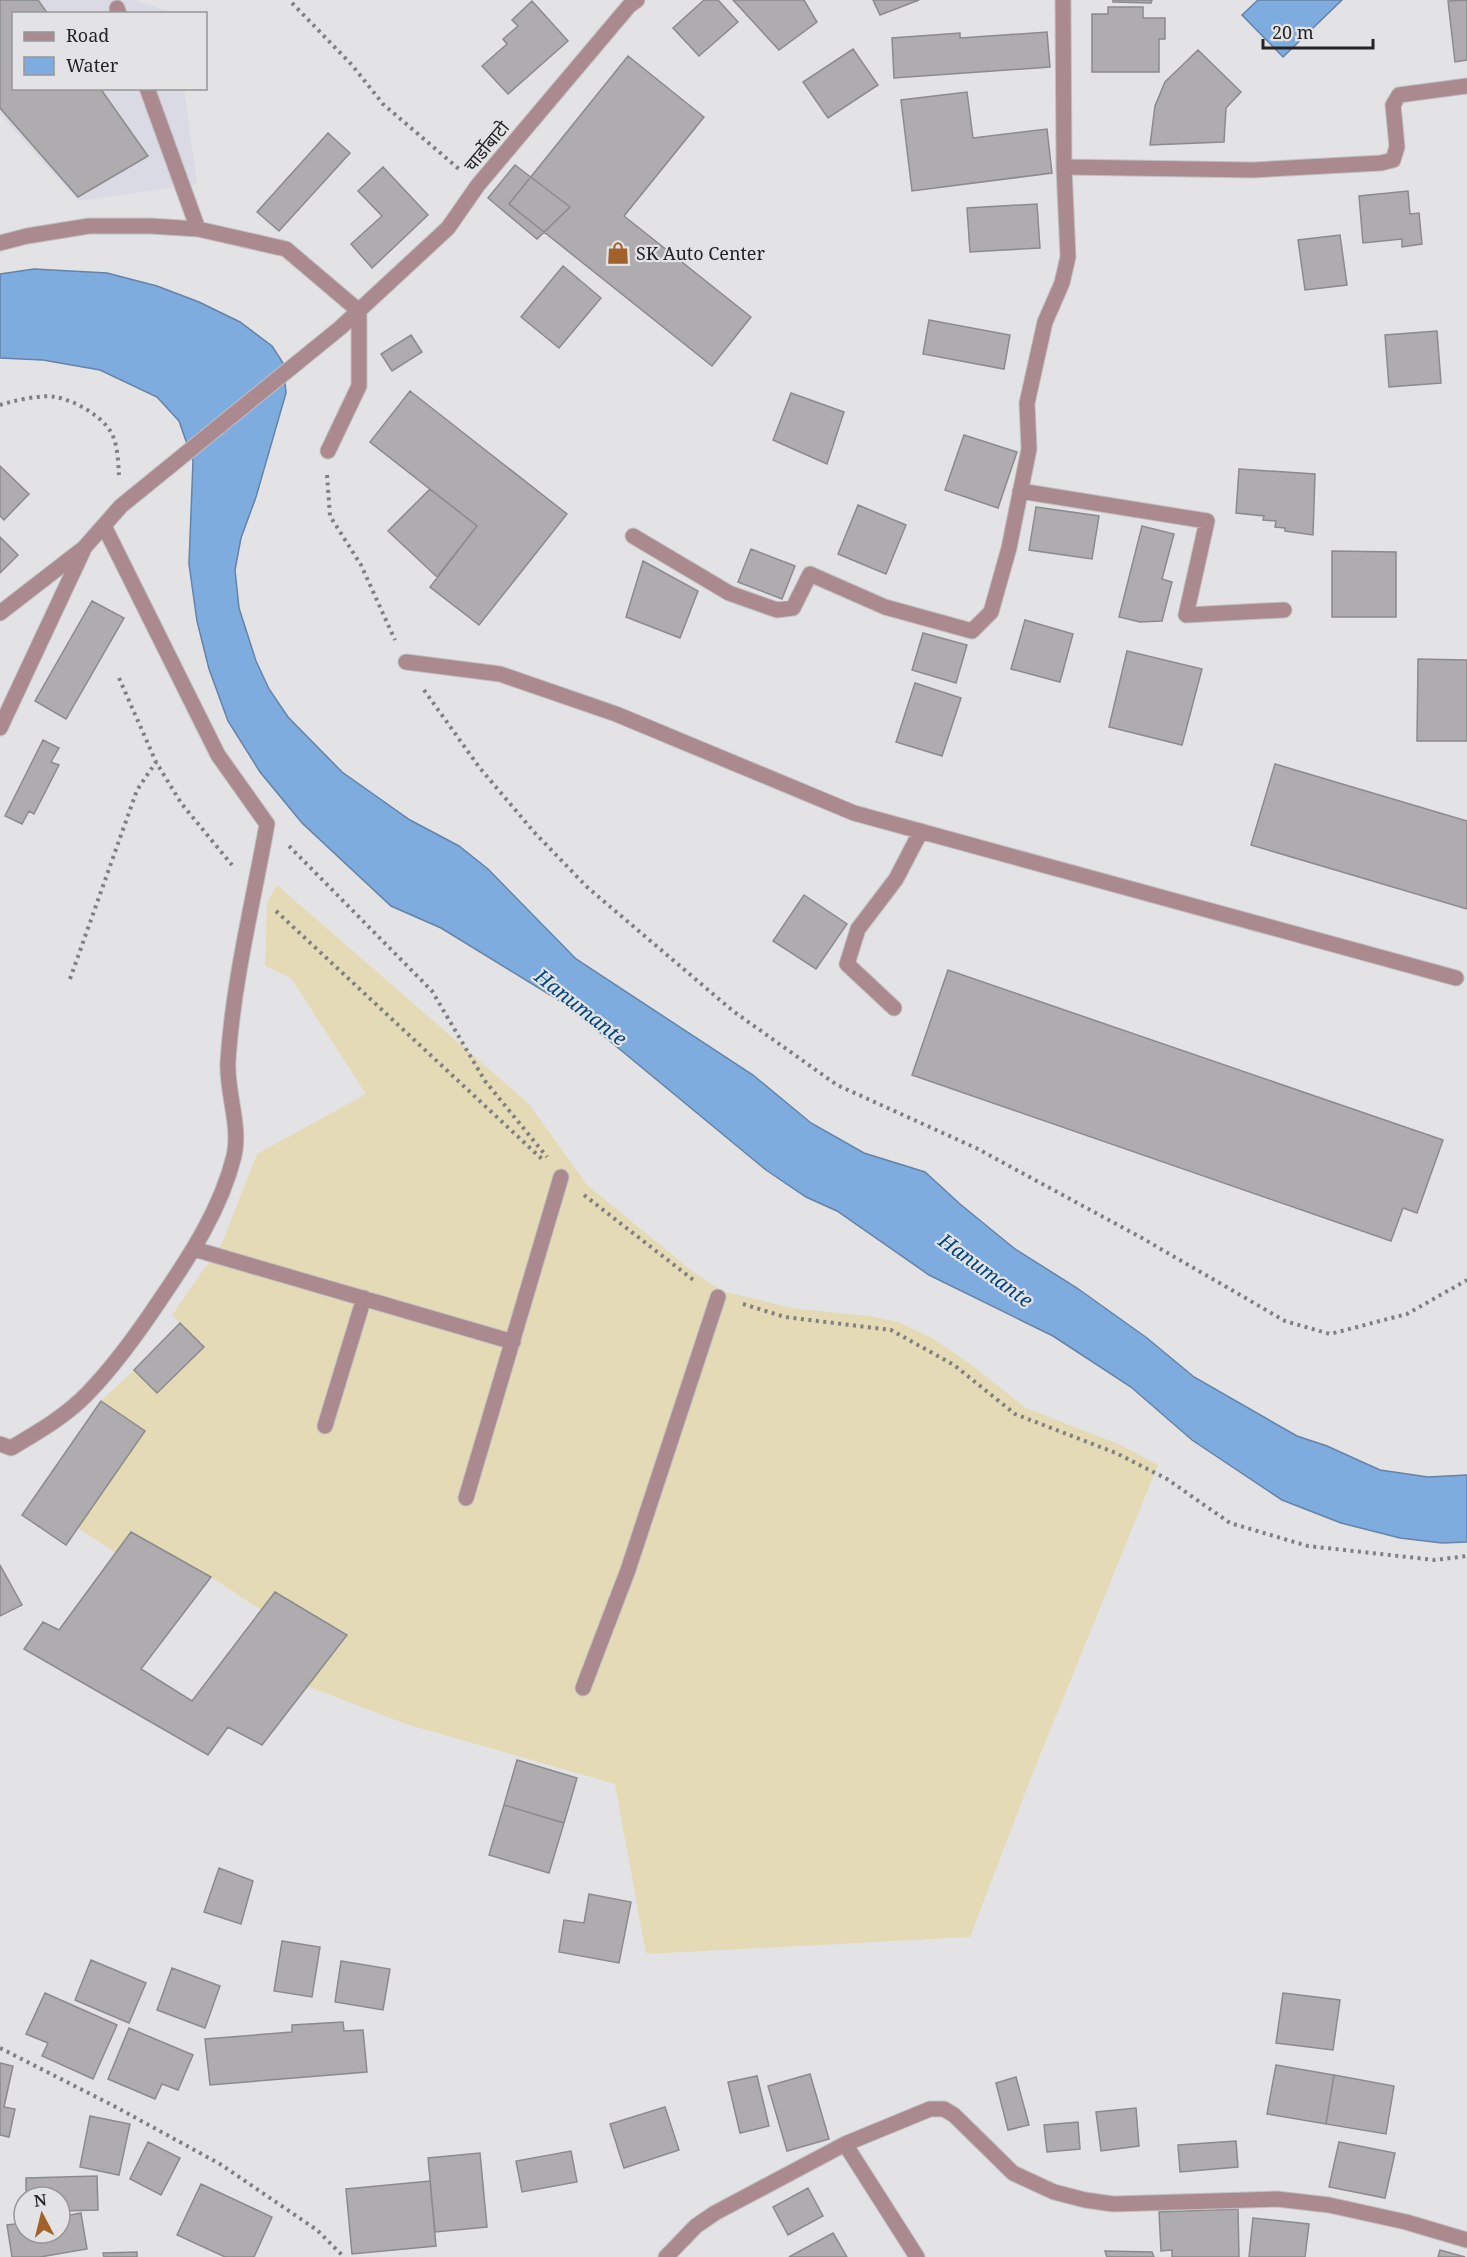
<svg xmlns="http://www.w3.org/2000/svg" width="1467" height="2257" font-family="'Noto Serif','Noto Sans Devanagari',serif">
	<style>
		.built { fill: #d9dae4 }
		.sand { fill: #e4dab5 }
		.water { fill: #7facdf; stroke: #6483a7; stroke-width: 1.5 }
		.building { fill: #aeacae; stroke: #8b8a8c; stroke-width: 1.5 }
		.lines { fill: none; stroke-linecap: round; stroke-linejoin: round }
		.minor-casing { stroke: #c1c1c2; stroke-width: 17 }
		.path { stroke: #808081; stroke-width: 4; stroke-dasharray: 3 4.5; stroke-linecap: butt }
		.minor { stroke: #ab8a8f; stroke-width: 15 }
		.labels { text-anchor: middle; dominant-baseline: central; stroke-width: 4.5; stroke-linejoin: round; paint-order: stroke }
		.street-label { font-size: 18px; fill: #242424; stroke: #e3e3e5 }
		.poi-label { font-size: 18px; fill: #242424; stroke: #e3e3e5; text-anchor: start }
		.water-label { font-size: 20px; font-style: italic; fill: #014683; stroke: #e3e3e5 }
	</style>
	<rect width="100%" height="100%" fill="#e3e3e5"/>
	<path class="built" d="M0 0H135L174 13 14 14V88L184 89 197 184 78 201 0 114Z"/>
	<path class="sand" d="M277 885 529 1104 587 1185 692 1271 722 1291 791 1308 869 1316 898 1322 932 1338 970 1364 1026 1408 1121 1445 1158 1465 1032 1775 970 1937 646 1954 615 1784 406 1724 307 1686 347 1634 275 1592 261 1610 211 1577 132 1533 116 1553 78 1528 145 1431 101 1401 134 1370 158 1393 203 1347 172 1315 222 1243 257 1154 366 1094 291 978 265 966 267 903Z"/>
	<path class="water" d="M1258 0H1342L1283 57 1242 15Z
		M34 269 107 273 157 286 199 302 240 322 272 346 283 363 286 393 256 497 241 538 235 570 239 608 256 661 269 689 288 717 342 772 410 820 459 846 488 869 576 959 753 1075 811 1123 864 1153 925 1172 960 1204 1015 1249 1077 1288 1147 1338 1194 1377 1297 1436 1327 1446 1380 1470 1428 1477 1467 1475V1542L1442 1543 1400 1538 1341 1523 1282 1500 1192 1440 1131 1387 1053 1336 929 1275 837 1211 806 1197 766 1170 565 1004 441 928 391 906 302 823 260 772 228 721 209 669 197 621 189 564 193 461 179 421 157 397 100 370 43 360 0 358V274Z"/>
	<path class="building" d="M0 0H38L48 14H14V88H100L148 156 78 197 0 108Z
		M704 0H718L738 22 699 56 673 28Z
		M733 0H804L817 22 779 50Z
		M873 0H919L880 15Z
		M1113 0H1152L1151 3 1113 2Z
		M1467 0V60L1455 62 1448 1Z
		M532 1 568 41 508 94 482 66 507 44 503 39 518 26 512 20Z
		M1108 7H1143V18H1165V39H1159V72H1092V14H1108Z
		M1047 32 1050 67 894 78 892 38 960 33V38Z
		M853 49 878 85 828 118 803 82Z
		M1198 50 1241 92 1226 108 1224 142 1150 145 1155 106 1165 82Z
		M628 56 704 117 624 216 751 317 712 366 509 204Z
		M967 92 973 138 1047 129 1052 173 912 191 901 100Z
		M328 133 350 153 279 231 257 212Z
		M515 165 570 207 537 239 488 198Z
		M383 167 428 215 372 268 351 244 382 216 358 191Z
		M1408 191 1410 214 1419 213 1422 244 1402 247V239L1363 243 1359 196Z
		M1037 204 1040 248 970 252 967 208Z
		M1340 235 1347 285 1305 290 1298 240Z
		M563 266 601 298 559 348 521 317Z
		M929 320 1010 335 1004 369 923 354Z
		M1437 331 1441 383 1389 387 1385 335Z
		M411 335 422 352 392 371 381 354Z
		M410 391 567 514 479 625 430 587 477 526 370 442Z
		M791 393 844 412 827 464 773 440Z
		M964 435 1017 452 998 508 945 490Z
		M0 466 29 494 4 520 0 516Z
		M1239 469 1315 474 1313 535 1285 531V528L1275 527 1276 521 1263 520 1264 516 1236 513Z
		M430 489 477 526 437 577 388 531Z
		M858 505 906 525 886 574 838 554Z
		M1036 507 1099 516 1092 559 1029 550Z
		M1142 526 1174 534 1162 579 1172 582 1162 621 1140 622 1119 617Z
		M0 537 18 555 0 573Z
		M751 549 795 566 782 599 738 582Z
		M1332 551 1396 552V617H1332Z
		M643 561 698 591 680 638 626 617Z
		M92 601 124 618 66 719 35 701Z
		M1025 620 1073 634 1060 682 1011 669Z
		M923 633 967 645 956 683 912 670Z
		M1127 651 1202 669 1182 745 1109 727Z
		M1418 659 1467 660V741H1417Z
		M915 683 961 698 942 756 896 742Z
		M43 740 59 748 51 762 59 765 34 814 29 811 22 824 5 816Z
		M1275 764 1467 821V909L1251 845Z
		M804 895 847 924 816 969 773 941Z
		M948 970 1443 1140 1417 1213 1403 1208 1391 1241 912 1075Z
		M180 1323 204 1347 157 1393 134 1370Z
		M101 1401 145 1431 66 1545 22 1515Z
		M131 1532 211 1577 141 1669 192 1701 275 1592 347 1635 262 1745 228 1727 208 1755 24 1649 43 1622 59 1630Z
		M0 1565 22 1605 0 1616Z
		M517 1760 577 1778 564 1823 504 1805Z
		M504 1805 564 1823 549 1873 489 1855Z
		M219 1868 253 1881 241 1924 204 1912Z
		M589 1894 631 1902 619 1963 559 1952 564 1920 584 1923Z
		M282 1941 320 1947 312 1997 274 1991Z
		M91 1960 146 1983 129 2023 75 2000Z
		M341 1961 390 1969 383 2010 335 2002Z
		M172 1968 220 1986 205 2028 157 2010Z
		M45 1993 117 2025 93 2079 42 2056 48 2043 26 2034Z
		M1283 1993 1340 2000 1333 2050 1276 2043Z
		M343 2022 344 2031 363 2030 367 2072 210 2085 205 2039 292 2032V2025Z
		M129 2028 193 2055 178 2090 162 2084 155 2099 108 2079Z
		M0 2063 13 2066 4 2107 15 2109 9 2137 0 2135Z
		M1276 2065 1334 2075 1326 2124 1267 2114Z
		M810 2074 829 2139 787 2151 768 2086Z
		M1334 2075 1394 2086 1386 2134 1326 2124Z
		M757 2076 769 2126 740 2133 728 2082Z
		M1016 2077 1029 2125 1008 2130 996 2083Z
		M665 2107 679 2150 624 2168 610 2124Z
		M1136 2108 1139 2146 1101 2151 1096 2112Z
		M90 2116 130 2124 119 2175 80 2167Z
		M1078 2122 1080 2149 1047 2152 1044 2125Z
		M1236 2141 1238 2167 1180 2172 1178 2145Z
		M148 2142 180 2158 161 2195 130 2179Z
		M1339 2142 1395 2153 1385 2198 1329 2187Z
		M571 2151 577 2182 522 2192 516 2161Z
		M480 2153 487 2227 435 2232 428 2158Z
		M97 2176 98 2210 60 2211V2197H26V2178Z
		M430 2181 436 2246 352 2254 346 2189Z
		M201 2184 272 2217 254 2257H225L177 2235Z
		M808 2188 823 2216 788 2235 773 2207Z
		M1238 2209 1239 2257H1172V2250L1161 2251 1159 2212Z
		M81 2213 87 2249 40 2257H12L7 2225 24 2223V2233H60V2217Z
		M1253 2218 1309 2224 1305 2257H1249Z
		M833 2233 847 2257H789Z
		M1440 2250 1465 2257H1438Z
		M1105 2251 1152 2252 1154 2257H1107Z
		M137 2252V2257H104L103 2253Z"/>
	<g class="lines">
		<g class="minor-casing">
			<path id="minor" d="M117 8 119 14
				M147 88 198 229
				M1064 167 1253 170 1381 163 1393 160 1397 147 1393 105 1399 95 1467 86
				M0 243 27 236 89 226H150L198 229 286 249 359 311
				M328 451 359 386V311
				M1020 491 1207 521 1186 615 1284 610
				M633 536 729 593 777 610 793 608 810 574 885 607 972 631 991 612 1009 548 1029 449 1027 403 1045 322 1062 283 1068 257 1064 167 1063 0
				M0 613 84 548 121 506 340 328 448 228 478 185 629 6 637 0
				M406 662 500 674 616 714 854 813 1456 978
				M0 728 83 551
				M894 1008 847 964 858 929 896 879 921 831
				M194 1249 513 1342
				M325 1426 364 1298
				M0 1444 11 1448C38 1432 66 1416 88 1393 115 1365 138 1333 160 1300 190 1256 221 1209 234 1156 241 1126 226 1091 228 1061 233 982 253 903 267 824L218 755 104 526
				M466 1498 561 1177
				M583 1688 628 1570 718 1297
				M845 2144 917 2257
				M666 2257 696 2226 715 2213 845 2144 930 2109H944L954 2115 1013 2173 1054 2192 1085 2200 1113 2204 1277 2199 1329 2205 1406 2222 1467 2240"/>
		</g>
		<path class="path" d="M292 3 352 65 383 104 459 169
			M0 405C12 401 42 394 55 397 74 400 103 416 112 434 118 446 118 462 119 475
			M327 475 330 516 361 565 395 640
			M119 678 156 762 181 803 232 865
			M424 690 479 767 534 832 587 887 733 1011 837 1085 976 1148 1142 1238 1285 1321 1330 1334 1407 1314 1467 1280
			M289 846 432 991 485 1081 547 1157
			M276 911 543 1160
			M70 979 137 790 156 762
			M584 1195 696 1282
			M743 1304 785 1317 891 1330 954 1365 1015 1414 1116 1453 1167 1479 1230 1523 1308 1546 1435 1560 1467 1556
			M0 2048 114 2106 220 2164 317 2230 344 2257"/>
		<use href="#minor" class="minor"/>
	</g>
	<defs>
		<g id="shop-bare" transform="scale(1.8)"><path d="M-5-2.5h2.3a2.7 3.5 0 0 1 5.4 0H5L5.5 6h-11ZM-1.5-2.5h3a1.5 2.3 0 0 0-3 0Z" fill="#a1612b" stroke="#e3e3e5" stroke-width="2.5" paint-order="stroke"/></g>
	</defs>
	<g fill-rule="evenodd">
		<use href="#shop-bare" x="618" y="253"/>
	</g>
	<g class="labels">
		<g class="street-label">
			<text transform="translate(486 146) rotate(-50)">चार्डोबाटो</text>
		</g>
		<g class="poi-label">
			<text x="636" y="253">SK Auto Center</text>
		</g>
		<g class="water-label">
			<text transform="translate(581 1007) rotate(38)">Hanumante</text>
			<text transform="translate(986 1270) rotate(36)">Hanumante</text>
		</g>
	</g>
	<rect x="12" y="12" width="195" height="78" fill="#e3e3e5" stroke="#979798" stroke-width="1.5"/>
	<rect x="24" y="32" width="30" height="9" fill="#ab8a8f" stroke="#979798" stroke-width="1.5"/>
	<text x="66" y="42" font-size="18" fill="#242424">Road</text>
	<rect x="24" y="57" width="30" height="18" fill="#7facdf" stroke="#979798" stroke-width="1.5"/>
	<text x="66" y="72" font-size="18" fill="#242424">Water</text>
	<g transform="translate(42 2215) rotate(353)"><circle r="28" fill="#e3e3e5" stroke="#979798" stroke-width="1.5"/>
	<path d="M0-4.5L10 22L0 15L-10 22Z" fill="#a1612b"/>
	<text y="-9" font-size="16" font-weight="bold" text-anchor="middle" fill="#242424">N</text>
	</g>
	<path d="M1263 39v9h110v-9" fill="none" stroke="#242424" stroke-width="3"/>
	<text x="1272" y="39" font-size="18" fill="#242424" stroke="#e3e3e5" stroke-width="4.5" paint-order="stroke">20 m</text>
</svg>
